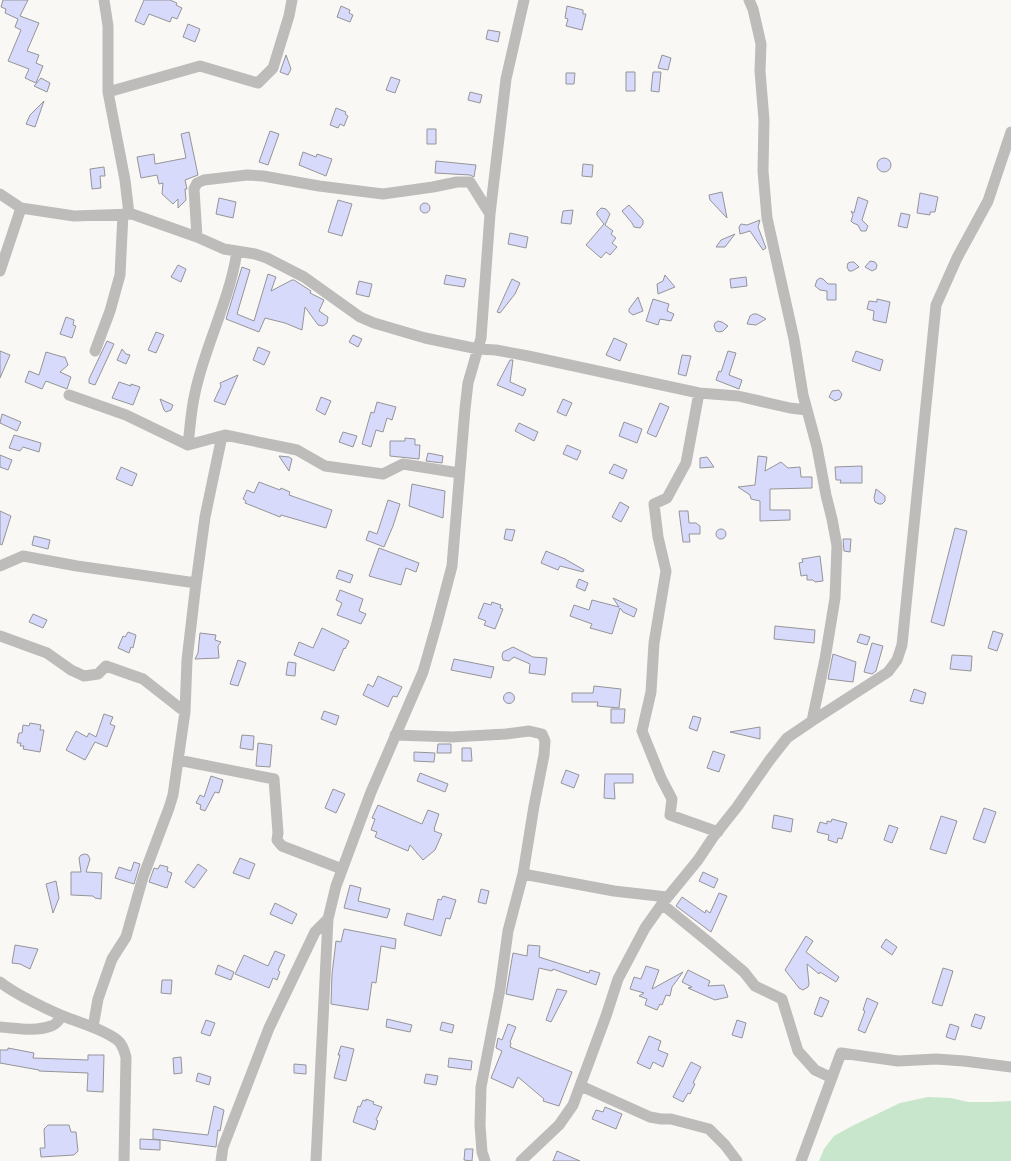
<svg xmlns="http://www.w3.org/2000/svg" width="1011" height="1161" font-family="'Space Grotesk',sans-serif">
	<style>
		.green { fill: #c7e6cb }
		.building { fill: #d8dafb; stroke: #959598 }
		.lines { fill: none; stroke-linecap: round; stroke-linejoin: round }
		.minor { stroke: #bdbcba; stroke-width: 11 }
	</style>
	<rect width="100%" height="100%" fill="#f9f8f5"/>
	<path class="green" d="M928 1097 951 1098 968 1102H991L1011 1101V1161H819L824 1149 834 1136 852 1126 900 1103Z"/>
	<path class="building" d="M3 0H28L20 16 39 23 27 51 39 55 36 63 43 66 36 83 25 78 29 69 8 61 21 30 15 27 18 19 5 13 6 9 1 7Z
		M144 0H170L177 3 176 5 182 8 177 19 172 17 170 22 149 14 144 25 135 21Z
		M341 6 350 10 349 13 353 15 350 22 337 17Z
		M567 6 583 10V14H586L582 30 566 26 568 19 565 18Z
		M188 24 200 29 195 42 183 37Z
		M488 30 500 32 498 42 486 39Z
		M286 55 291 69 288 75 280 72Z
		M662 55 671 58 668 70 658 68Z
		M626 72H635V91H626Z
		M653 72H661L659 92 651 91Z
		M566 73H575L574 84H566Z
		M391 77 400 80 395 93 386 90Z
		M41 78 50 83 47 92 34 86Z
		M470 92 482 95 480 103 468 100Z
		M44 101 35 127 26 124 30 115Z
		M336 108 346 112 345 114 348 116 344 126 340 124 338 128 330 125Z
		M427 129H436V144H427Z
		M270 131 279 134 268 165 259 162Z
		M189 132 198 175 185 180 187 189H185L186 200 178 208V199L173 204 162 194 163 183 159 184 157 175 141 178 137 157 154 154 155 164 186 158 181 134Z
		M303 152 316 157 317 154 332 159 326 176 299 165Z
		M877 165a7 7 0 1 1 14 0a7 7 0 1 1-14 0Z
		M436 161 476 165 474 177 470 175 435 173Z
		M583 164 593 165 592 177 582 176Z
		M104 167 105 176H100L101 188 92 189 90 169Z
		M722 192 727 218 710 200 709 195Z
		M920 193 938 197 935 212H930V215L917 213Z
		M858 197 868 201 862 220 868 226 866 231H861L858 225 853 223 851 221 853 215 851 211 854 213Z
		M219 198 236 202 233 218 216 214Z
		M338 200 352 204 342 236 328 232Z
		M420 208a5 5 0 1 1 10 0a5 5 0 1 1-10 0Z
		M629 205 643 220V224L640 228 634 227 632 223 622 211Z
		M601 208 606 209 610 214 605 225 613 231 611 234 616 238 612 243 617 247 610 255 606 252 601 258 586 245 604 224 597 215V212Z
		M573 210 571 224 561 223 563 211Z
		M901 213 910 215 907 228 898 226Z
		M760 220 758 227 766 248 763 250 750 231 740 234 739 227 741 224 747 225Z
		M510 233 528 237 526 248 508 244Z
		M735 234 725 247H716L721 240Z
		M870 261 875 262 877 265 876 269 872 271 865 267Z
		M851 262H854L859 267 852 271H849L847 267 848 263Z
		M178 265 186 269 181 282 171 277Z
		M242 267 250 270 237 314 254 321 268 274 276 277 271 291 292 280H294L311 291 310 293 324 300 319 311 328 317 327 323 323 326 318 325 305 307 302 330 285 323 265 318 259 332 226 319Z
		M446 275 466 279 464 287 444 284Z
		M665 275 675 287 658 294 657 284 663 281Z
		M746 277 747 286 731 288 730 279Z
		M820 278 823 279 828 284H836V300H827V291L820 290 815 286 817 280Z
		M512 279 520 283 515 294 500 313 497 312Z
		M359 281 372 284 369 297 356 294Z
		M638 297 643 311 633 315 629 312V309Z
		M653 299 669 304 667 311 674 314 671 321 660 319 658 325 646 321Z
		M877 299 890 302 886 323 873 320 874 311 867 309 869 301 877 302Z
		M753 314H757L766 319 756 325 747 324 750 316Z
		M66 317 74 320 73 325 76 326 72 338 60 334Z
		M718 321 722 322 728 326 723 331 719 332 716 331 714 326 715 323Z
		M156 332 164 335 156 353 148 350Z
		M353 335 362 339 358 347 349 342Z
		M614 338 627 344 620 361 606 355Z
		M107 341 114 344 95 385 89 383V379Z
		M258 347 270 352 264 365 253 360Z
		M122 349 126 354 130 355 126 364 117 360Z
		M0 351 10 355 0 378Z
		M728 351 736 353 729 375 742 380 739 389 716 380 719 371 721 372Z
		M856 351 883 360 880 371 852 361Z
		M46 352 63 357H65L68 365 60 372 71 377 67 389 46 381 42 389 25 382 29 371 39 375Z
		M682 355 691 356 686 376 678 374Z
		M510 360H513L510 382 526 389 523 396 497 385Z
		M238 375 225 405 214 401 221 386 220 383Z
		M119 382 131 386V384L140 387 133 405 112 398Z
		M839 390 842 394 840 399 835 401 829 397 832 391Z
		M321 397 331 401 325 415 316 410Z
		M160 399 173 405 171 410 166 412 164 410Z
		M563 399 572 403 566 416 557 412Z
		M377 402 396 407 392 420 387 418 383 432 376 430 371 447 362 444 371 412 374 413Z
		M660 403 669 407 656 437 647 433Z
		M2 414 21 422 17 431 0 423Z
		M624 422 642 429 637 443 619 436Z
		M519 423 538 432 534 441 515 431Z
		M343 432 357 436 353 447 339 442Z
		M14 435 41 443 39 452 23 447 20 451 9 448Z
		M405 438 415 439V445H420L419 459 390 456V441H405Z
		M567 445 581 451 577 460 563 454Z
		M428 453 443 456 442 463 426 461Z
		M0 455 12 460 8 470 0 467Z
		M279 456 289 457 292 459 289 471Z
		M758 456 767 457 765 471 781 462 788 468 800 467 801 477H812V488L770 489V510H790V520L760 521V501L751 499 750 495 738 487 755 485Z
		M707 457 714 467 700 468V458Z
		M614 464 627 470 623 479 609 473Z
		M862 466V483H840L841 480H836L835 467Z
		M121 467 137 474 132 486 116 479Z
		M259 482 280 490 281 488 290 492 289 495 332 510 326 528 281 515 280 517 245 503 246 501 243 499 247 490 254 493Z
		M412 484 445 491 443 518 409 506Z
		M876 489 885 496V501L882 504H879L875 502 874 498Z
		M388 500 400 504 393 526 384 547 366 540 369 531 377 534Z
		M620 502 629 507 621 522 612 517Z
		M0 511 11 516 2 545 0 544Z
		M679 511H688L689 523H696L700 526V534H689L690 542H683Z
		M955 528 967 531 944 626 931 622Z
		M716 534a5 5 0 1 1 10 0a5 5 0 1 1-10 0Z
		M506 529 515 530 512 541 504 539Z
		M34 536 50 540 48 549 32 545Z
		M843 539H851L850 552 844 551Z
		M379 548 419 563 416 572 406 568 401 585 369 576Z
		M546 551 565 559 584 570 583 572 560 566 558 570 541 563Z
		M820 556 823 581 815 582 813 580H807V575L801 576 799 563 803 562 802 559Z
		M339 570 353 575 350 583 336 578Z
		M579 579 588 583 585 591 576 587Z
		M340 590 363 599 359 611 366 614 361 624 337 615 342 603 336 600Z
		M613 598 637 609 634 617 623 612 620 608 612 634 590 628 592 624 570 616 574 605 589 610 592 600 619 607Z
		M492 602 501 605 500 608 503 609 495 629 484 625 486 621 478 618 484 603 491 605Z
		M33 614 47 620 43 628 29 622Z
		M775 626 815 630 814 643 774 639Z
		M322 628 349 641 345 649 344 648 334 671 294 655 299 642 313 648Z
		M993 631 1003 634 997 651 988 648Z
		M128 632 136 635 133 648 131 647 129 653 118 648 123 636 125 637Z
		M200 633 216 635 215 640 221 642 218 646 219 658 195 659 198 653Z
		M860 634 870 637 867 645 857 642Z
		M872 643 883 646 876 671 872 674 864 672Z
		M513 647 533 657 547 658 545 675 529 673 530 664 514 657 509 661 503 660 502 656 503 652Z
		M833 654 856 662 853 682 828 679Z
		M952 655 972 656 971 671 950 669Z
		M454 659 494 667 491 678 451 670Z
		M238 660 246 663 238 686 230 684Z
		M288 662 296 663 295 676 286 675Z
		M378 676 402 687 397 697 393 696 388 707 363 695 368 684 373 687Z
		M594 686 621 689 619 708 597 706 598 702H572V693H593Z
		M914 689 926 693 923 704 910 701Z
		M503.5 698a5.5 5.5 0 1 1 11 0a5.5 5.5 0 1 1-11 0Z
		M611 709H625L624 723H611Z
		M324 711 339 716 336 725 321 719Z
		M104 714 113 717 110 724 115 726 107 747 95 742 85 760 66 750 76 731 87 737 89 733 96 737Z
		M693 716 701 718 697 731 689 728Z
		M30 723 41 725 40 730H44L40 752 23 749 24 746H20L21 743H17L19 733H22L23 725 29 726Z
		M760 727V739L730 732Z
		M242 735 254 736 253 750 240 748Z
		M258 743 272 745 270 767 256 766Z
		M438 744H451V753H437Z
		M462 748H471L472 761H462Z
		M713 751 725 755 719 772 707 768Z
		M414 752 435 753 434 762 414 761Z
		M566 770 579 775 574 788 561 783Z
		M420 773 448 784 445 792 417 781Z
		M605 774H633V783H614L615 799 604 798Z
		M211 776 223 780 219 793 215 792 205 811 200 809 201 805 196 803 200 795 204 797Z
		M333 789 345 794 336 813 325 808Z
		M378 805 422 824 428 810 439 814 434 829H435L434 831 442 834 435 850 423 860 410 845 408 851 375 837 377 832 371 830 375 819 372 818Z
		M984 808 996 812 985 843 973 839Z
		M774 815 793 819 791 832 772 828Z
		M941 816 957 821 946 854 930 849Z
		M832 819 847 823 842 839 838 838 837 843 828 840 829 835 817 832 820 822 827 824V821L831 822Z
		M889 825 898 828 892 843 884 840Z
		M85 854 88 855 90 859 86 872 102 873 101 899 95 898 93 896 71 895V872H81L79 858 81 855Z
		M240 858 255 864 249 879 233 873Z
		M134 862 140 864 134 884 115 878 119 867 131 871Z
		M198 864 207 870 194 888 185 882Z
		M160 865 168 867 167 871 172 873 167 888 149 882 154 868 158 869Z
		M703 872 718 879 714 888 699 881Z
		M56 881 59 898 53 913 46 884Z
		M350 885 361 888 358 901 390 909 387 918 344 908Z
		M481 889 489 891 486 904 478 902Z
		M719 893 727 896 711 932 676 906 682 897 705 913 706 910 710 913Z
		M443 896 456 900 450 919 446 918 441 936 404 925 407 913 433 920 438 899 441 900Z
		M275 903 297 914 292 924 270 914Z
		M344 929 396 939 395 949 381 946 376 983 372 982 368 1010 331 1004 332 974 336 941 341 942Z
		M806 936 813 941 806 952 839 977 836 982 820 972 819 974 807 964 809 984 808 987 803 990 799 988 785 970Z
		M886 939 897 947 892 955 881 947Z
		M15 945 38 949 30 969 20 964 12 963Z
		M528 945 540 946 539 957 589 973 590 970 600 973 596 985 553 969 552 971 539 968 533 1000 506 994 513 953 527 956Z
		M275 951 285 955 278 970 280 972 277 980 273 978 269 988 235 974 244 955 268 966Z
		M218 965 234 972 231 980 215 974Z
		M646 966 659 970 652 989 683 972 672 987 670 996 666 995 662 1005 660 1004 657 1010 645 1005 647 999 639 996 644 993 630 989 634 977 641 979Z
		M943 968 953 971 942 1006 932 1003Z
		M688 970 710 981 708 986 724 985 728 997 715 1000 688 988 692 987 682 982Z
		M162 980H172L171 994 161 993Z
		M557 989 567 991 551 1022 546 1020Z
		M820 997 829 1001 822 1017 814 1014Z
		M867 998 878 1003 865 1033 858 1030 865 1011 863 1010Z
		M975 1014 985 1017 981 1029 971 1026Z
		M387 1019 412 1025 410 1032 386 1027Z
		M206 1020 215 1023 210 1036 201 1033Z
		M737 1020 746 1023 742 1038 732 1035Z
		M442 1022 454 1025 452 1033 440 1030Z
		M508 1024 516 1027 510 1042 511 1043 510 1047 572 1072 559 1106 543 1101 544 1099 518 1077 513 1088 491 1078 502 1051 496 1048 498 1038 502 1040Z
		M950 1024 959 1027 955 1040 946 1037Z
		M649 1036 661 1041 658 1050 668 1054 663 1067 653 1062 650 1069 637 1063Z
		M341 1046 354 1049 346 1081 334 1078 340 1055H338Z
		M8 1048 34 1053 33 1058 88 1060V1055H104L103 1092 87 1091 88 1073 39 1071V1070L0 1063V1050H8Z
		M181 1057 182 1073 174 1074 173 1058Z
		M449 1058 472 1061 471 1070 448 1067Z
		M691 1062 701 1067 693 1083 695 1084 690 1094 688 1093 683 1102 673 1097Z
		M294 1064 306 1065V1074L294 1073Z
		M198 1073 211 1077 209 1085 196 1081Z
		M426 1074 438 1076 436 1085 424 1083Z
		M366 1099 374 1102 373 1104 382 1107 376 1120 378 1121 375 1130 353 1122 358 1106 360 1107 363 1100 366 1101Z
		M214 1106 224 1110 220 1131 218 1130 216 1147 153 1139V1129L208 1135Z
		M605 1107 622 1114 616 1129 592 1119 596 1110 603 1112Z
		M48 1125H69L71 1132H76L78 1151 74 1155 41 1157 40 1148H45L44 1129Z
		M140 1139 160 1140V1150L140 1149Z
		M465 1149H473L472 1161 464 1160Z
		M557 1151 580 1161H553Z"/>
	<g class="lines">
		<path class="minor" d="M104 0 108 26V92
			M0 194 21 208 74 216 132 214 197 237 224 249 255 254 267 258 304 277 360 317 374 323 425 338 478 349 496 350 528 356 699 393 738 396 790 408 807 410
			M129 214 125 180 108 92 200 66 258 83 273 68 289 16 292 0
			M197 237 194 189 197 183 204 180 247 175 263 176 319 186 383 194 433 187 457 182H470L490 214
			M0 271 21 208
			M95 351 110 311 120 275 123 214
			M699 393 686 463 667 498 654 504 658 537 666 571 654 643 651 692 642 731 661 778 672 799 670 815 718 832
			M69 395 126 415 188 445 225 435 297 450 325 466 383 474 403 464 459 473
			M188 445C190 428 191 410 195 393 205 345 230 300 237 251
			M0 566 23 556 77 566 196 583
			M0 636 47 653 71 670 84 676 98 674 106 666 143 679 185 712
			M812 721 888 672 897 660 902 645 936 305 957 258 988 201 1011 132
			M395 735 452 737 506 734 529 731 542 734 545 741 544 755 534 806 523 874 508 931 500 989 481 1087 480 1125 482 1152 485 1161
			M178 760 274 779 278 833 277 840 282 846 342 869
			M523 874 614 891 667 897
			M662 904 711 944 744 972 755 986 782 999 798 1051 815 1070 832 1078
			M0 982C15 994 50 1011 68 1018 84 1024 102 1029 116 1039 122 1043 124 1050 126 1057L124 1161
			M0 1027C16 1028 35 1032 51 1026 56 1025 59 1020 62 1016
			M93 1027 98 999 112 959 126 937 143 877 169 808 173 795 185 712 187 660 196 583 205 517 222 436
			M581 1086 650 1117 661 1119H671L709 1129 725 1145 737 1161
			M221 1161 223 1147 269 1028 315 932 328 919
			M316 1161 328 919 336 886 371 792 423 672 437 623 452 566 465 409 468 383 481 338 490 214 506 79 524 0
			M521 1161 559 1125 573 1105 606 1016 618 979 645 928 662 904 698 860 714 836 737 807 769 761 787 738 812 721 825 659 835 598 837 546 832 519 826 495 817 447 803 395 794 339 767 218 763 171 764 120 760 71 761 44 753 9 749 0
			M801 1161 841 1053 898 1061 936 1059 964 1061 1011 1067"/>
	</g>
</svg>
